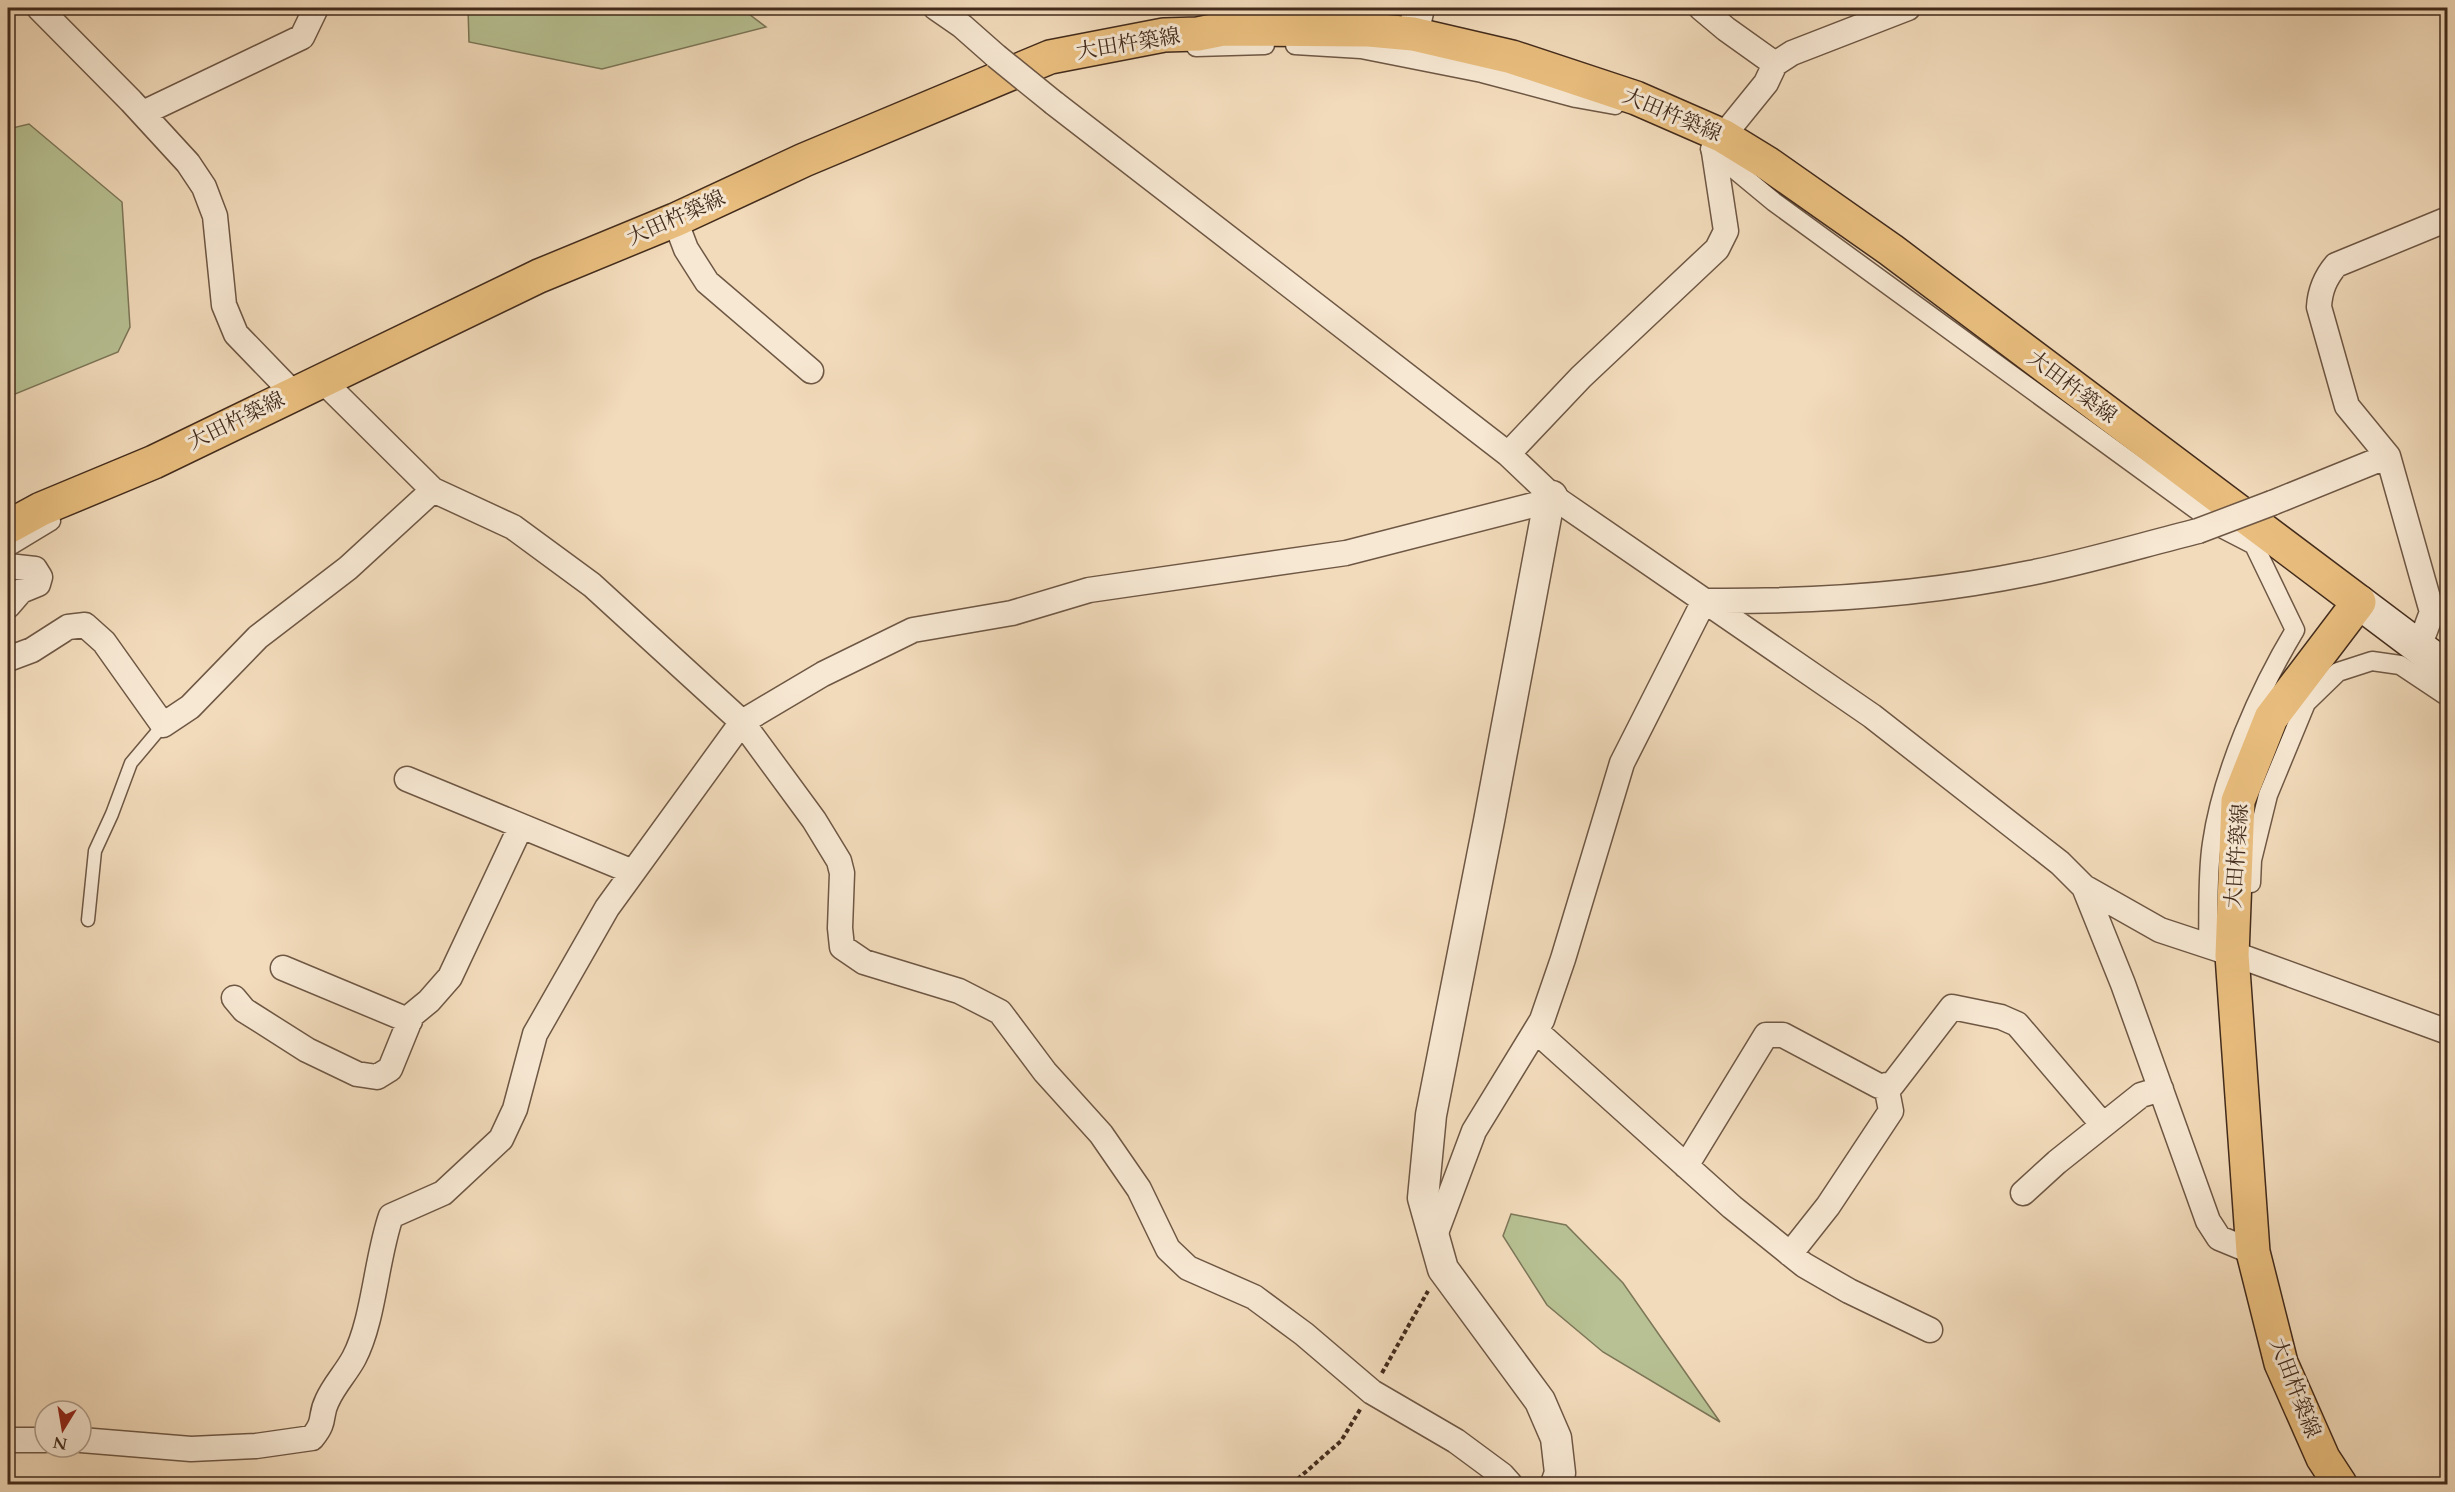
<svg xmlns="http://www.w3.org/2000/svg" width="2455" height="1492" font-family="Cardo,'Noto Serif JP',serif">
	<style>
		.green { fill: #b7c193; stroke: #7c7658; stroke-width: 1.5 }
		.lines { fill: none; stroke-linecap: round; stroke-linejoin: round }
		.service-casing { stroke: #6e5744; stroke-width: 15 }
		.pedestrian-casing { stroke: #6e5744; stroke-width: 21 }
		.minor-casing { stroke: #6e5744; stroke-width: 27 }
		.tertiary-casing { stroke: #6e5744; stroke-width: 33 }
		.secondary-casing { stroke: #422b1c; stroke-width: 36 }
		.primary-casing { stroke: #422b1c; stroke-width: 36 }
		.path { stroke: #422b1c; stroke-width: 4; stroke-dasharray: 4.5 3; stroke-linecap: butt }
		.service { stroke: #f7e8d3; stroke-width: 12 }
		.pedestrian { stroke: #f7e8d3; stroke-width: 18 }
		.minor { stroke: #f7e8d3; stroke-width: 24 }
		.tertiary { stroke: #f7e8d3; stroke-width: 30 }
		.secondary { stroke: #f7e8d3; stroke-width: 33 }
		.primary { stroke: #e9be7e; stroke-width: 33 }
		.minor-bridge-casing { stroke: #6e5744; stroke-width: 27; stroke-linecap: butt }
		.minor-bridge { stroke: #f7e8d3; stroke-width: 24 }
		.labels { text-anchor: middle; dominant-baseline: central; stroke-width: 6; stroke-linejoin: round; paint-order: stroke }
		.street-label { font-size: 21px; fill: #422b1c; stroke: #f7e8d3 }
	</style>
	<rect width="100%" height="100%" fill="#f2dbbb"/>
	<filter id="stains"><feTurbulence type="fractalNoise" baseFrequency=".00333" numOctaves="4"/><feColorMatrix values="0 0 0 0 .2 0 0 0 0 .09 0 0 0 0 .02 0 0 0 .5 -.17"/></filter>
	<radialGradient id="worn" r=".72"><stop offset=".6" stop-color="#630" stop-opacity="0"/><stop offset="1" stop-color="#630" stop-opacity=".3"/></radialGradient>
	<path class="green" d="M468 8H741L766 27 602 69 469 42Z
		M29 124 122 202 130 327 118 352 8 397V129Z
		M1511 1214 1566 1225 1623 1283 1720 1422 1603 1352 1547 1305 1503 1236Z"/>
	<g class="lines">
		<g class="service-casing">
			<path id="service" d="M88 920 95 851 112 814 131 763 163 725"/>
		</g>
		<g class="pedestrian-casing">
			<path id="pedestrian" d="M1295 45 1361 49 1482 73 1576 98 1615 105
				M1196 47 1265 45
				M1710 149 1774 202 2223 529 2254 545 2295 630C2259 690 2222 773 2212 843 2207 875 2209 911 2208 944
				M8 547 51 521
				M2251 883 2252 860 2268 795 2306 703 2338 672 2372 661 2400 665 2448 697"/>
		</g>
		<g class="minor-casing">
			<path id="minor" d="M39 8 131 101 188 163 204 187 215 216 224 305 236 334 293 393
				M936 8 962 26 996 56
				M1701 8 1726 29 1775 64
				M1054 103 1508 454 1552 496 1872 716 2060 863 2084 887 2160 930 2248 959 2448 1032
				M143 113 302 37 315 10 314 8
				M675 220 686 249 707 282 811 371
				M318 383 329 387 433 490 513 527 592 585 742 722 814 820 839 861 842 873 840 928 842 947 864 962 959 991 1000 1012 1045 1072 1101 1134 1139 1189 1168 1249 1188 1268 1254 1297 1304 1334 1372 1392 1456 1441 1502 1475 1510 1484
				M1508 454 1581 377 1717 249 1726 231 1714 152 1723 136 1766 83 1775 64 1792 53 1908 8
				M2272 503 2388 456
				M8 566 35 569 40 577 38 584 21 591 8 606
				M1704 601C1813 602 1923 595 2030 573 2086 562 2142 545 2198 531
				M2419 647 2432 612 2388 456 2347 406 2319 307C2320 290 2325 278 2336 265L2448 219
				M8 659 32 650 68 627 85 625 104 642 163 725 190 707 258 637 348 568 433 490
				M407 779 633 872
				M2084 887 2123 984 2208 1221 2219 1238 2253 1252
				M283 968 410 1021
				M234 998 244 1010 307 1050 357 1074 377 1077 390 1069 412 1015 429 1001 450 977 521 826
				M1536 1031 1732 1207 1804 1265 1849 1291 1930 1330
				M1686 1166 1766 1035H1783L1879 1086 1892 1085 1952 1007 2001 1017 2017 1024 2103 1125
				M2023 1193 2057 1162 2141 1095 2161 1089
				M1434 1238 1474 1131 1542 1020 1563 959 1622 763 1704 601
				M1790 1254 1828 1206 1891 1111 1886 1085
				M8 1440H45
				M81 1440 191 1449 256 1446 312 1438C327 1420 319 1417 327 1401 334 1385 346 1373 354 1358 374 1320 376 1259 391 1216L443 1193 501 1139 515 1109 535 1034 607 908 742 722 823 674 913 630 1012 613 1089 590 1346 553 1549 501"/>
		</g>
		<g class="tertiary-casing">
			<path id="tertiary" d="M1413 34 1419 8
				M1552 496 1549 501 1489 821 1431 1115 1423 1198 1443 1269 1540 1401 1556 1438 1560 1473 1556 1484"/>
		</g>
		<g class="secondary-casing">
			<path id="secondary" d="M2359 602 2448 669"/>
		</g>
		<g class="primary-casing">
			<path id="primary" d="M8 527 41 509 154 462 539 276 675 220 804 160 1050 57 1164 35 1198 34 1223 29 1369 30 1413 34 1512 57 1636 98 1723 136 1767 163 1891 250 2359 602 2271 718 2238 801 2232 955 2253 1252 2281 1363 2323 1458 2340 1484"/>
		</g>
		<path class="path" d="M1382 1373 1428 1291
			M1292 1484 1341 1441 1361 1408"/>
		<use href="#service" class="service"/>
		<use href="#pedestrian" class="pedestrian"/>
		<use href="#minor" class="minor"/>
		<use href="#tertiary" class="tertiary"/>
		<use href="#secondary" class="secondary"/>
		<use href="#primary" class="primary"/>
		<g class="minor-bridge-casing">
			<path id="minor-bridge" d="M996 56 1054 103
				M2198 531 2272 503"/>
		</g>
		<use href="#minor-bridge" class="minor-bridge"/>
	</g>
	<g class="labels">
		<g class="street-label">
			<text transform="translate(1128 44) rotate(-9)">大田杵築線</text>
			<text transform="translate(1672 115) rotate(23)">大田杵築線</text>
			<text transform="translate(676 218) rotate(-24)">大田杵築線</text>
			<text transform="translate(2072 387) rotate(37)">大田杵築線</text>
			<text transform="translate(236 421) rotate(-26)">大田杵築線</text>
			<text transform="translate(2237 856) rotate(-86)">大田杵築線</text>
			<text transform="translate(2295 1388) rotate(69)">大田杵築線</text>
		</g>
	</g>
	<rect width="2455" height="1492" fill="none" stroke="#f2dbbb" stroke-width="30"/>
	<rect x="9" y="9" width="2437" height="1474" fill="none" stroke="#422b1c" stroke-width="3"/>
	<rect x="15" y="15" width="2425" height="1462" fill="none" stroke="#422b1c" stroke-width="1.5"/>
	<g transform="translate(63 1429) rotate(191)"><circle r="28" fill="#f7e8d3" stroke="#af9c8a" stroke-width="1.5"/>
	<path d="M0-4.5L10 22L0 15L-10 22Z" fill="#8f2418"/>
	<text y="-9" font-size="16" font-weight="bold" text-anchor="middle" fill="#422b1c">N</text>
	</g>
	<rect width="100%" height="100%" filter="url(#stains)"/>
	<rect width="100%" height="100%" fill="url(#worn)"/>
</svg>
